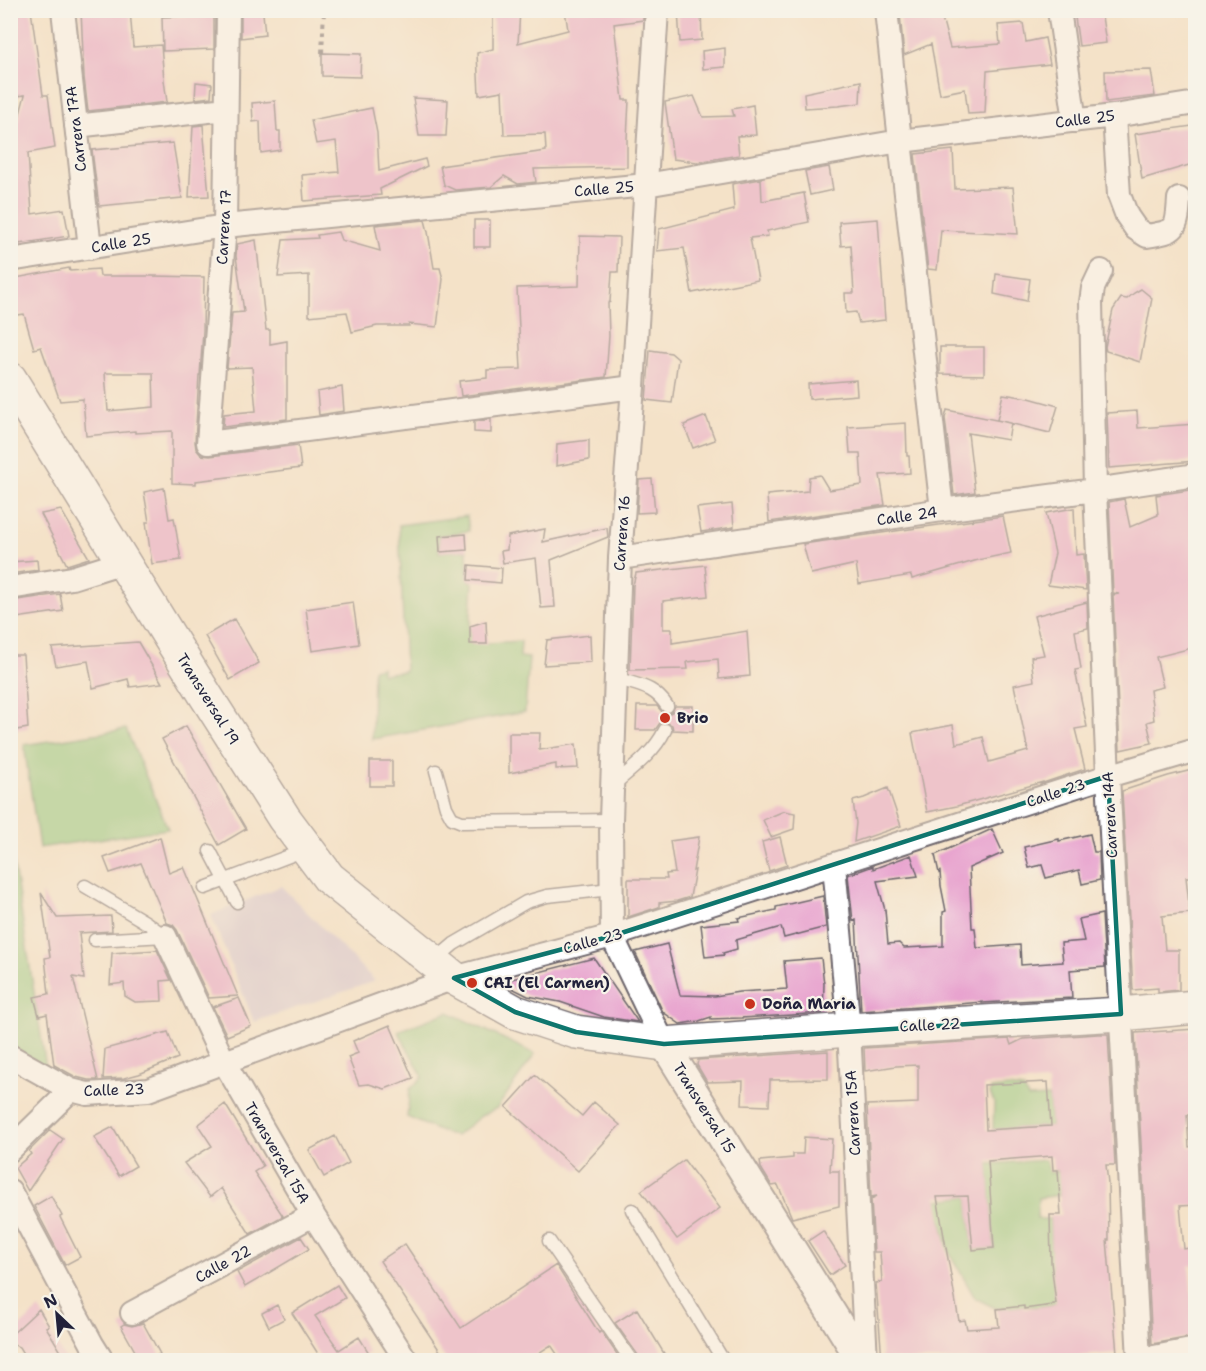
<svg xmlns="http://www.w3.org/2000/svg" width="1206" height="1371" font-family="'Shantell Sans',sans-serif">
	<style>
		.industrial { fill: #cebed2 }
		.green { fill: #8ec97e; stroke: #58765c; stroke-width: 1.5 }
		.building { fill: #e79fcd; fill-rule: evenodd }
		.lines { fill: none; stroke-linecap: round; stroke-linejoin: round }
		.service-casing { stroke: #6c656c; stroke-width: 15 }
		.minor-casing { stroke: #6c656c; stroke-width: 26 }
		.tertiary-casing { stroke: #6c656c; stroke-width: 32 }
		.primary-casing { stroke: #6c656c; stroke-width: 36 }
		.path { stroke: #6c656c; stroke-width: 4; stroke-dasharray: 4.5 4.5; stroke-linecap: butt }
		.service { stroke: #fff; stroke-width: 12 }
		.minor { stroke: #fff; stroke-width: 22 }
		.tertiary { stroke: #fff; stroke-width: 28 }
		.primary { stroke: #fff; stroke-width: 33 }
		.marked { fill: none; stroke: #0f766e; stroke-width: 4.5; stroke-linejoin: round }
		.poi-dot { fill: #c8321e; stroke: #f7f3e8; stroke-width: 2 }
		.labels { text-anchor: middle; dominant-baseline: central; stroke-width: 4.5; stroke-linejoin: round; paint-order: stroke }
		.street-label { font-size: 15px; fill: #22223b; stroke: #f7f3e8 }
		.poi-label { font-size: 15px; font-weight: bold; fill: #22223b; stroke: #f7f3e8; text-anchor: start }
	</style>
	<rect width="100%" height="100%" fill="#f7f3e8"/>
	<filter id="ink" filterUnits="userSpaceOnUse"><feTurbulence type="fractalNoise" baseFrequency=".0167" numOctaves="2"/><feDisplacementMap in="SourceGraphic" scale="12" xChannelSelector="R" yChannelSelector="G"/><feConvolveMatrix kernelMatrix="1 2 1 2 8 2 1 2 1" color-interpolation-filters="sRGB"/></filter>
	<filter id="wash" filterUnits="userSpaceOnUse"><feTurbulence type="fractalNoise" baseFrequency=".008" numOctaves="4" result="noise"/><feDisplacementMap in="SourceGraphic" scale="24" xChannelSelector="R" yChannelSelector="G"/><feGaussianBlur stdDeviation="1.35" result="paint"/><feColorMatrix in="noise" values="0 0 0 0 0 0 0 0 0 0 0 0 0 0 0 0 0 1.4 0 .05"/><feComposite in="paint" operator="in"/></filter>
	<g filter="url(#wash)">
		<rect width="100%" height="100%" fill="#f4e2c8"/>
		<path class="industrial" d="M281 886 375 981 254 1022 211 915Z"/>
		<path class="green" d="M467 516 469 531 439 536V552L467 550 468 580 473 583 470 626 471 644 521 641 520 657 529 658 525 712 372 739 373 669 382 667V674L405 671 399 525Z
			M126 729 168 829 39 848 24 745Z
			M10 854H12L46 1067 11 1046Z
			M448 1012 535 1054 497 1108 481 1116 456 1136 439 1131 407 1117 410 1089 423 1077 398 1031Z
			M1006 1087 1024 1089 1028 1098 1049 1097 1051 1126 993 1130 994 1102 990 1094 991 1089Z
			M1046 1160 1049 1173 1060 1170V1195L1038 1198 1037 1219H1050L1051 1248 1067 1303 1053 1304 1038 1307 1027 1306 997 1309 975 1298 949 1252 941 1220 932 1201 968 1196 973 1249 994 1248 988 1164Z"/>
		<g id="blocks">
			<path class="building" d="M10 10H31L43 95H48L55 148 28 153 32 214 64 209 69 236 19 244 10 210V151L25 95 10 97Z
				M81 10H130L133 47 161 45 164 80 167 102 88 111 84 77Z
				M493 10H520L518 43 568 30 565 10H643V20L614 24 623 100H629L627 139V167L534 169 536 182 518 184 504 176 491 187 455 190 444 185 440 166 546 151 545 134 504 135 502 91 479 95 477 53 493 49Z
				M678 10H701L702 40 680 42Z
				M911 10H940L950 48 1000 44 998 25 1023 23 1026 42 1045 38 1050 64 987 71 985 113 968 114 965 89 940 94 931 44 904 55 900 14Z
				M1074 10H1101L1106 43 1079 46Z
				M263 13 265 35 241 38V14Z
				M214 15V49L163 51 162 17Z
				M725 48V67L703 69 702 51Z
				M322 53 361 54 360 77 322 76Z
				M1151 70 1155 96 1106 102 1105 71Z
				M861 81 860 103 838 106 805 108 804 93Z
				M196 82 212 84 211 97 195 99Z
				M694 96 703 117 734 116 732 109 753 105 756 135 737 136 739 155 697 162 673 159 665 102Z
				M413 98 448 100 446 136H419Z
				M275 101 277 131H280V150L261 153 260 121 253 122 252 103Z
				M372 108 377 133 379 171 425 159 427 166 380 189 381 195 304 201 302 175 339 172 336 141 316 144 311 120Z
				M203 125 209 196 189 197 193 126Z
				M1192 126 1196 145V163L1142 179 1135 134Z
				M173 143 182 198 99 206 92 150Z
				M953 150 955 189 1013 187 1018 234 941 230 937 270 928 269 915 154Z
				M829 167 833 190 810 195 805 171Z
				M761 179 762 201 804 193 809 222 767 231 768 236 750 238 758 280 692 293 684 248 657 251 659 229 734 210 732 184Z
				M878 219 885 320 859 323 856 312 846 313 845 293H854L851 245 841 246 839 222Z
				M425 220 428 232 434 268H440L443 279 437 327 409 324V326H377L352 332 347 312 309 316V275L278 277 283 240 318 238 317 235 338 232 341 240 380 251 375 225Z
				M474 220H490V247H474Z
				M580 236 619 237 618 272H612L610 302 608 303 609 336 606 377 461 396 459 381 487 378V370L521 369 517 288 579 286Z
				M256 240 266 330H270V344L287 341V419L223 427 224 414 256 411 252 367 227 368 232 313 244 312 236 256 237 244Z
				M69 268 70 271 99 269 100 276H152L204 277 203 331 200 375H199L195 442 196 449 201 455 210 456 298 445 301 468 196 481V484L172 483V431L135 433V431L86 436 83 399 60 401 41 347 34 349 24 314 10 316V279ZM105 373H153L154 407 108 411Z
				M996 274 1030 279 1027 301 994 294Z
				M1141 289 1152 298 1140 362 1106 351 1105 347 1113 310 1121 298 1127 299 1134 293Z
				M940 347H984V375L940 374Z
				M650 350 671 353 678 359 672 403 646 400Z
				M856 380 857 395 809 399 808 384Z
				M342 387 344 411 319 415 317 392Z
				M1003 394 1029 398 1058 406 1050 433 997 420Z
				M947 410 1011 423 1008 440 968 433 975 492 954 495 945 418Z
				M1137 411 1138 428 1196 424V461L1109 468 1107 413Z
				M706 416 715 440 693 448 684 425Z
				M491 419V433L474 432V422Z
				M906 423 907 456H909L910 473 880 475 885 505 769 522 767 495 808 491 809 477 820 475 829 490 862 485 860 453H850L848 427Z
				M589 440V460L556 466 557 444Z
				M652 479 655 512 637 513 639 480Z
				M164 488 169 519 174 518 181 560 152 564 146 522H149L144 492Z
				M1196 489V647L1156 657 1163 687 1150 690 1154 720 1147 722 1152 743 1120 750 1113 595 1119 594 1113 593 1109 502 1124 499 1130 527 1158 515 1156 495Z
				M732 504 734 527 701 532 697 508Z
				M1074 508 1076 555 1084 554 1086 590 1048 585 1055 553 1046 513Z
				M61 510 89 558 67 565 41 514Z
				M1003 516 1011 553 978 560 912 579 911 575 859 584 856 564 811 574 803 544Z
				M607 528 608 537 551 560 555 607 541 608 536 558 503 563 501 551 507 550 508 536 545 529 543 542Z
				M466 534 467 550 440 552 439 536Z
				M37 560 38 570 10 574V562Z
				M469 565 502 568 501 583 468 580Z
				M705 565 708 596 663 601V629H672V643L747 631 750 676 719 679 718 659 687 662 688 669 630 670 633 585 636 573Z
				M60 594 63 611 10 619V601Z
				M353 602 359 644 312 651 306 609Z
				M1087 602 1088 628 1075 631 1081 669 1075 670 1087 727 1075 729 1085 769 1043 783V782L957 806 927 812 912 733 953 725 956 744 983 737 989 762 1028 751 1014 685 1034 681 1031 657 1044 655 1034 616Z
				M234 619 259 663 230 680 205 636Z
				M486 621 487 644H470V626Z
				M590 635 591 662 544 665 547 640Z
				M138 642 162 683 130 687 128 679 93 688 88 661 56 666 52 648Z
				M10 655H23L28 728 10 731Z
				M637 706H657L663 713 668 714 672 712 675 706H693V731L673 730 672 725 665 722 660 723 655 730H636Z
				M186 726 246 829 219 845 162 739Z
				M509 733H540L539 750 576 744 578 768 556 769V764L509 773Z
				M370 761H392V786H370Z
				M1196 769V877H1186L1190 913 1162 916 1165 950H1179V990L1158 992V988L1133 990 1122 791 1168 776Z
				M888 788 901 826 854 842 856 823 853 801 864 798Z
				M784 811 795 813 794 829 771 837 763 820Z
				M992 829 1003 853 969 868 972 928H975L977 948 1020 945 1021 965 1063 962 1061 943 1084 941 1079 919 1102 914 1105 967 1070 970 1072 998 982 1003V1002L947 1005 861 1011 856 920 853 921 848 875 873 866V869L911 855 918 876 877 881 885 910 888 944 899 943 904 948 943 946V912L946 911 941 886 940 872 939 873 935 855Z
				M1090 834 1094 852H1099L1100 880 1082 884 1079 870 1046 878 1042 865 1029 868 1024 847 1059 839V841Z
				M160 837 169 873 184 867 238 996 209 998 177 930 173 925 167 923 141 863 110 873 104 858Z
				M699 837 693 871 695 870 690 897 677 901 659 903V907L628 917V879H667L666 874 675 873 670 841Z
				M780 837 787 865 769 871 762 842Z
				M41 893 57 918 111 916 112 931 79 933 84 979 73 977 98 1080H88L76 1077 54 1065 47 1014 39 1016 34 997 49 994 45 958 50 957Z
				M823 896 826 927 784 938 781 927 736 940 737 949 723 953 724 955 705 957 701 925 739 921 738 918 776 910V907Z
				M667 944 680 995 715 996 739 992 787 989 784 961 821 958 824 984 823 1013 741 1018 711 1019V1017L699 1021 680 1024 663 1012 635 952Z
				M157 950 171 980 161 981 162 1001 135 1002 125 996 124 983 110 985 112 953Z
				M594 958 638 1022 604 1017 560 1002 528 996 500 982Z
				M239 998 251 1026 227 1036 213 1007Z
				M390 1025 413 1078 385 1089 369 1084 359 1085 348 1057 358 1053 353 1041Z
				M1196 1029V1115H1187L1189 1147 1196 1146V1205L1180 1206 1184 1249 1196 1247V1265L1189 1266 1194 1317 1196 1316V1336L1152 1344 1135 1033Z
				M168 1032 178 1058 139 1074 124 1078 103 1079 105 1049Z
				M1098 1034H1108L1115 1165H1106L1108 1183 1109 1240H1107L1117 1353 1045 1359V1360H882L876 1283 882 1282 880 1252H874L871 1199 877 1196 871 1197 867 1105 918 1103V1065L896 1066 865 1071 864 1048 1009 1039 1011 1045 1023 1039ZM1048 1082 1051 1126 986 1130 984 1085ZM1052 1156 1053 1170H1058L1061 1215H1050L1051 1262 1056 1304H1053V1305L1024 1309V1306L997 1309 999 1327 967 1329 965 1320 959 1321 937 1197 968 1196 973 1250 994 1248 988 1161Z
				M828 1051V1079L770 1080 769 1106 742 1105 743 1081 707 1082 697 1065 698 1060Z
				M535 1075 582 1116 594 1102 620 1125 578 1171 506 1107Z
				M225 1104 263 1166 254 1172 283 1216 250 1234 221 1188 210 1197 184 1163 212 1146 198 1125Z
				M113 1127 136 1166 119 1176 94 1137Z
				M50 1130 63 1139 28 1191 15 1168 31 1154 29 1151Z
				M335 1136 349 1163 324 1177 309 1150Z
				M804 1137 832 1139 830 1171H839V1206L792 1218 778 1185 772 1186 761 1168 760 1161 793 1158V1154H803Z
				M684 1160 720 1208 677 1239 641 1191Z
				M51 1196 62 1216 60 1217 80 1257 65 1265 34 1206Z
				M823 1231 845 1265 830 1275 808 1241Z
				M301 1237 309 1249 245 1287 237 1272Z
				M405 1244 461 1328 556 1265 599 1333 601 1331 621 1360H561L551 1345 528 1360H446L380 1261Z
				M337 1285 345 1298 315 1316 339 1350 359 1337 369 1353 357 1360H322L292 1313Z
				M277 1305 284 1319 269 1327 262 1313Z
				M39 1309 49 1326 46 1327 66 1360H27L19 1347 10 1343V1336Z
				M637 1309 668 1360H639L638 1355 615 1323Z
				M143 1323 160 1354 149 1360H140L121 1326 124 1324 132 1326Z"/>
		</g>
	</g>
	<g filter="url(#ink)">
		<use href="#blocks" fill-opacity="0" stroke="#6c656c" stroke-width="1.5"/>
		<g class="lines">
			<g class="service-casing">
				<path id="service" d="M616 678C638 686 653 685 667 706
					M436 771 446 807 452 818 462 822 611 820
					M613 785C632 769 654 753 665 730
					M210 851 237 902
					M85 886 147 923 165 936
					M205 888 305 850
					M95 940 165 936
					M434 961 454 944 526 902 547 896 611 889
					M632 1210 723 1360
					M549 1241 631 1360"/>
			</g>
			<g class="minor-casing">
				<path id="minor" d="M63 10 90 248
					M228 10 225 226 208 443 633 387
					M657 10 633 387 620 558 611 820 612 936 664 1044
					M886 10 900 141 942 510
					M1059 10 1075 121
					M1114 116 1119 195 1127 216 1136 229 1147 236C1177 231 1177 230 1179 199
					M76 126 226 109
					M10 260 225 226 646 185 900 141 1114 116 1196 103
					M1101 271 1093 288 1091 302 1095 490 1108 776 1139 1360
					M620 558 942 510 1095 490 1196 475
					M10 588 72 578 123 562
					M834 865 849 1030 866 1360
					M165 936 224 1062 313 1215 406 1360
					M10 1056 71 1090 87 1094 148 1090 454 978 612 936 1108 776 1196 750
					M10 1150 71 1090
					M10 1191 92 1344 102 1360
					M132 1313 313 1215
					M1138 1360 1196 1349"/>
			</g>
			<g class="tertiary-casing">
				<path id="tertiary" d="M664 1044 861 1360"/>
			</g>
			<g class="primary-casing">
				<path id="primary" d="M10 379 206 696 284 818 329 878 454 978 515 1012 576 1032 664 1044 849 1030 1121 1014 1196 1007"/>
			</g>
			<path class="path" d="M322 53 324 10"/>
			<use href="#service" class="service"/>
			<use href="#minor" class="minor"/>
			<use href="#tertiary" class="tertiary"/>
			<use href="#primary" class="primary"/>
		</g>
	</g>
	<path d="M0 0H1206V1371H0ZM1108 776 1121 1014 664 1044 576 1032 515 1012 454 978 612 936Z" fill="#f4e2c8" fill-opacity=".55" fill-rule="evenodd"/>
	<path class="marked" d="M1108 776 1121 1014 664 1044 576 1032 515 1012 454 978 612 936Z"/>
	<g class="poi-dot">
		<circle cx="665" cy="718" r="6"/>
		<circle cx="472" cy="983" r="6"/>
		<circle cx="750" cy="1004" r="6"/>
	</g>
	<g class="labels">
		<g class="street-label">
			<text transform="translate(1085 119) rotate(-7)">Calle 25</text>
			<text transform="translate(76 129) rotate(-97)">Carrera 17A</text>
			<text transform="translate(604 189) rotate(-5)">Calle 25</text>
			<text transform="translate(224 227) rotate(-87)">Carrera 17</text>
			<text transform="translate(121 243) rotate(-9)">Calle 25</text>
			<text transform="translate(907 516) rotate(-8)">Calle 24</text>
			<text transform="translate(622 533) rotate(-86)">Carrera 16</text>
			<text transform="translate(208 699) rotate(58)">Transversal 19</text>
			<text transform="translate(1056 793) rotate(-18)">Calle 23</text>
			<text transform="translate(1110 815) rotate(-93)">Carrera 14A</text>
			<text transform="translate(593 941) rotate(-15)">Calle 23</text>
			<text transform="translate(930 1025) rotate(-3)">Calle 22</text>
			<text transform="translate(114 1090) rotate(-2)">Calle 23</text>
			<text transform="translate(704 1108) rotate(58)">Transversal 15</text>
			<text transform="translate(853 1113) rotate(-93)">Carrera 15A</text>
			<text transform="translate(277 1153) rotate(60)">Transversal 15A</text>
			<text transform="translate(223 1264) rotate(-29)">Calle 22</text>
		</g>
		<g class="poi-label">
			<text x="677" y="718">Brio</text>
			<text x="484" y="983">CAI (El Carmen)</text>
			<text x="762" y="1004">Doña Maria</text>
		</g>
	</g>
	<rect width="1206" height="1371" fill="none" stroke="#f7f3e8" stroke-width="36"/>
	<g transform="translate(57 1314) rotate(334)" stroke="#f7f3e8" stroke-width="4.5" paint-order="stroke">
	<path d="M0-4.5L10 22L0 15L-10 22Z" fill="#22223b"/>
	<text y="-9" font-size="16" font-weight="bold" text-anchor="middle" fill="#22223b">N</text>
	</g>
</svg>
